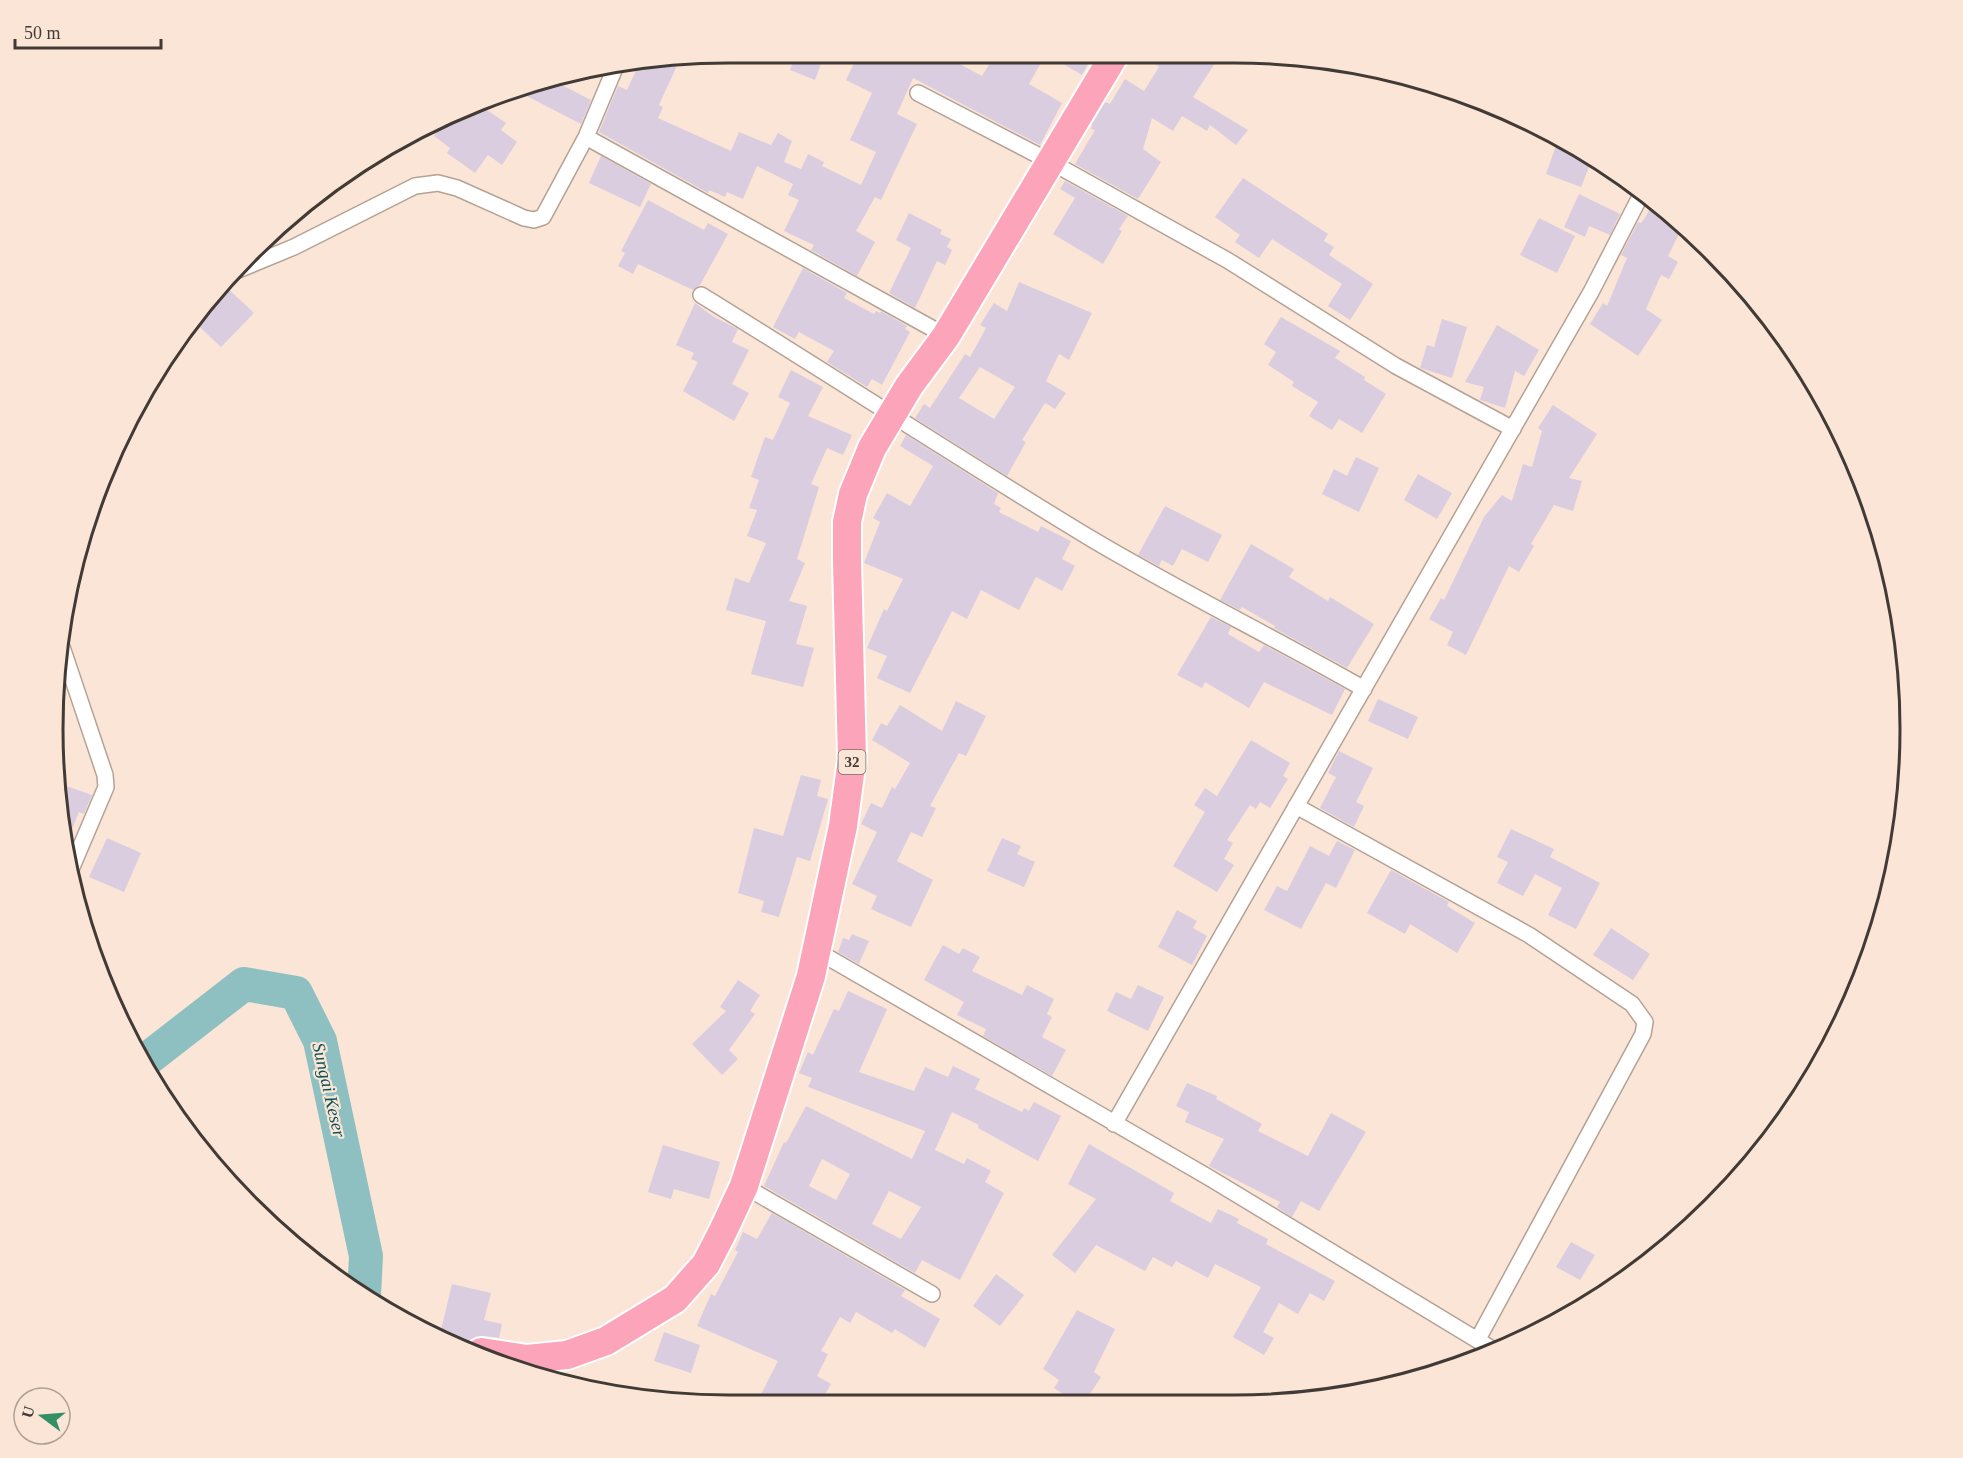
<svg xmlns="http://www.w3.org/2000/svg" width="1963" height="1458" font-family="'Times New Roman',serif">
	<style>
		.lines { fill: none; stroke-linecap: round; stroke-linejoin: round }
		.river { stroke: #8ec0c2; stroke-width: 34 }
		.building { fill: #dacde0; fill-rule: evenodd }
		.street-casing { stroke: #b5a294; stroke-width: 18 }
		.highway-casing { stroke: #fff; stroke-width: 32 }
		.street { stroke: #fff; stroke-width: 15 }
		.highway { stroke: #fca4b9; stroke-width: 28 }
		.labels { text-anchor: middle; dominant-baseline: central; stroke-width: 4.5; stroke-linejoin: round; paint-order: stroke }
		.shield { fill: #fae5d7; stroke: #796d66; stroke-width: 1.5 }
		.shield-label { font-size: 15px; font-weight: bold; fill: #423a35 }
		.water-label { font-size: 18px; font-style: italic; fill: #075356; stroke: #fae5d7 }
		.rim { fill: none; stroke: #423a35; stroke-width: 3 }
	</style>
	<rect width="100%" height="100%" fill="#fae5d7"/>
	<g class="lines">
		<path class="river" d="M146 1060 244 984 296 993 320 1041 366 1256 364 1296"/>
	</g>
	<path class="building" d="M796 53H825L815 80 790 70Z
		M859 53H939L982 76 996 53H1094L1082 75 1046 54 1029 84 1062 103 1040 145 913 78 897 114 917 124 881 200 875 197 856 231 875 242 857 276 811 250 814 245 784 231 799 200 788 195 793 184 757 166 743 199 727 192 725 197 709 190 708 193 599 132 618 86 627 90 639 64 680 59 659 105 663 107 658 118 731 151 739 132 771 145 778 133 792 141 784 162 801 169 808 154 824 162 822 166 861 185 876 152 850 140 872 93 846 80Z
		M1161 54H1221L1193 97 1248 130 1236 145 1210 125 1207 131 1182 116 1173 131 1152 118 1143 149 1161 162 1138 199 1075 164 1095 130 1091 129 1092 124 1105 102 1110 104 1125 79 1144 91 1159 67 1155 64Z
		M548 78 591 100 581 124 517 91Z
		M481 106 506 123 501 130 517 142 502 165 488 155 475 173 447 153 450 148 434 136 444 121Z
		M1559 137 1593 157 1581 187 1546 174Z
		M601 156 651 184 640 207 589 183Z
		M1243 178 1328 234 1324 241 1334 247 1329 255 1373 284 1350 320 1328 306 1342 284 1272 239 1259 258 1235 242 1240 235 1215 217Z
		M1065 181 1128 216 1119 229 1122 231 1103 264 1053 234 1075 198 1060 189Z
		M1579 194 1620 214 1610 235 1589 226 1585 237 1564 227Z
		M648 200 704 230 708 223 728 234 700 285 693 290 638 264 633 274 618 266 625 253 621 251Z
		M1653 202 1683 226 1668 256 1678 262 1669 279 1661 275 1646 309 1662 320 1638 356 1590 324 1603 303 1607 306 1627 258 1621 255 1638 222 1641 223 1645 218Z
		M909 213 942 230 940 234 951 239 947 247 952 250 945 265 937 261 915 308 889 293 911 248 896 240Z
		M1539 218 1575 236 1557 273 1520 255Z
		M803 268 847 293 844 298 874 314 876 311 880 313 881 311 907 326 905 329 910 332 882 385 872 379 867 387 827 362 834 351 799 332 795 339 773 327Z
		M1019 282 1092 313 1069 360 1059 354 1046 381 1066 393 1055 409 1045 403 1022 440 1026 442 1007 476 915 418 924 404 930 408 965 354 970 357 986 328 980 325 994 303 1007 311ZM980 367 1015 387 994 419 959 398Z
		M223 284 254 313 221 347 191 319Z
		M695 303 714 317 738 329 732 342 749 350 732 384 749 393 734 421 683 391 698 362 691 359 694 353 676 345Z
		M1281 317 1340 351 1335 358 1365 377 1364 380 1386 394 1362 433 1339 419 1332 430 1309 416 1318 402 1292 386 1294 382 1268 365 1276 352 1264 344Z
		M1442 319 1467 327 1452 378 1420 368 1427 345 1434 347Z
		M1497 325 1539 350 1524 376 1515 371 1505 408 1480 400 1484 387 1465 382Z
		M791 370 823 387 808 416 852 435 843 455 827 448 811 484 819 487 797 559 805 563 789 601 807 606 796 644 814 648 803 687 751 674 766 621 726 610 735 578 749 583 766 543 747 536 757 510 749 508 759 480 751 477 765 437 773 440 790 403 778 397Z
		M1553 405 1597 434 1569 478 1582 481 1573 511 1554 505 1531 544 1534 546 1519 572 1509 566 1466 655 1447 645 1453 632 1429 619 1441 598 1444 600 1484 517 1502 495 1512 501 1523 464 1532 467 1542 431 1538 428Z
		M906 435 998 493 994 504 1001 508 999 512 1038 532 1041 526 1071 541 1062 559 1075 566 1062 591 1036 577 1019 610 981 590 967 619 952 611 910 693 877 678 887 656 867 648 884 609 887 611 903 579 864 563 880 522 873 518 887 493 910 506 933 466 900 446Z
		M1356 457 1379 468 1359 512 1322 494 1334 469 1347 476Z
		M1418 474 1452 493 1437 519 1404 500Z
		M1165 506 1222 535 1208 562 1182 549 1173 566 1162 560 1159 566 1138 555Z
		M1251 544 1294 569 1289 577 1328 601 1330 597 1374 624 1347 668 1274 628 1275 626 1242 607 1240 610 1220 600Z
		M1211 617 1231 627 1228 634 1259 652 1264 645 1345 689 1332 715 1264 682 1249 708 1205 682 1202 688 1177 675Z
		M1378 699 1418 717 1408 739 1368 721Z
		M956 701 986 716 966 756 959 753 930 806 936 808 922 837 911 832 897 861 933 880 911 927 871 909 877 896 852 884 877 832 861 824 871 803 882 808 892 787 895 789 910 763 872 740 881 723 887 726 900 705 942 731Z
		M1251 740 1290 763 1283 776 1288 779 1270 808 1260 802 1256 809 1250 805 1227 840 1233 843 1224 859 1234 865 1217 892 1173 866 1205 812 1194 805 1205 788 1217 796Z
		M1339 751 1373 768 1356 802 1364 806 1354 827 1320 808 1336 777 1328 773Z
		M801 775 821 780 817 796 828 799 810 861 797 857 779 917 761 912 764 901 738 893 754 828 783 836Z
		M55 782 92 795 84 814 79 812 64 849Z
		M1511 829 1554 849 1550 857 1600 883 1576 929 1548 915 1562 888 1535 874 1523 896 1497 883 1508 862 1497 857Z
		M107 838 141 853 124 892 89 877Z
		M1002 838 1021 846 1017 854 1035 862 1024 887 987 871Z
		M1337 841 1355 850 1336 888 1326 883 1301 929 1264 910 1277 886 1287 891 1310 846 1329 856Z
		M1391 870 1449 902 1447 906 1475 923 1457 953 1410 924 1405 934 1367 913Z
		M1177 910 1197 921 1193 928 1207 936 1192 965 1158 947Z
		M1611 928 1650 954 1633 980 1593 955Z
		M852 934 869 941 859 964 838 952 843 938 849 940Z
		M943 945 959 954 963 948 980 957 972 971 1022 995 1027 985 1054 999 1047 1014 1052 1017 1042 1037 1066 1050 1052 1076 983 1036 986 1029 957 1015 964 1002 924 980Z
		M738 980 760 995 750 1011 755 1014 729 1050 738 1059 722 1075 692 1044 726 1011 720 1007Z
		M1138 985 1164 997 1148 1031 1107 1011 1116 992 1131 999Z
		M848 991 887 1009 859 1072 914 1091 925 1067 948 1077 953 1066 980 1079 975 1089 1022 1112 1024 1108 1029 1111 1034 1102 1061 1116 1038 1161 978 1128 979 1125 952 1112 935 1150 964 1164 967 1158 991 1171 985 1182 1004 1193 960 1280 922 1260 915 1273 764 1186 784 1142 786 1143 806 1106 912 1159 925 1131 808 1087 812 1078 799 1073 808 1052 813 1055 834 1009 839 1011ZM822 1159 850 1174 836 1200 809 1186ZM889 1191 921 1207 901 1239 872 1224Z
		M1187 1083 1217 1096 1216 1099 1262 1124 1258 1131 1308 1156 1331 1113 1366 1132 1319 1211 1301 1201 1292 1217 1277 1207 1280 1202 1209 1166 1224 1139 1185 1122 1189 1112 1176 1106Z
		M1089 1144 1174 1193 1170 1201 1211 1223 1218 1209 1239 1219 1237 1223 1268 1239 1266 1244 1335 1281 1324 1301 1310 1293 1298 1314 1279 1303 1263 1332 1274 1338 1264 1355 1233 1337 1261 1287 1215 1264 1208 1278 1176 1261 1172 1267 1153 1257 1145 1271 1096 1245 1075 1273 1052 1255 1096 1199 1068 1184Z
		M663 1145 720 1162 709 1199 674 1189 671 1199 648 1192Z
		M772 1213 905 1290 901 1296 940 1319 925 1348 895 1329 892 1333 856 1312 850 1323 840 1317 821 1351 828 1354 817 1376 831 1384 820 1403 756 1404 778 1361 697 1326 711 1294 715 1296 738 1252 735 1250 743 1232 757 1239Z
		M1571 1242 1595 1255 1580 1280 1556 1267Z
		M996 1274 1024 1295 1000 1326 973 1306Z
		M452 1284 491 1293 484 1320 502 1324 499 1338 483 1336 469 1341 440 1334Z
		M1077 1310 1115 1329 1094 1372 1101 1377 1085 1401H1074L1054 1388 1059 1380 1043 1369Z
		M664 1332 700 1345 691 1373 654 1361Z"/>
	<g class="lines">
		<g class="street-casing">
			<path id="street" d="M615 68 586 137 946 336
				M918 93 1051 162 1227 260 1396 366 1513 429
				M231 273 294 247 415 186 438 183 457 188 524 218 534 220 543 217 586 137
				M701 295C831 375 959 459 1090 538 1179 591 1273 637 1364 689
				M62 647 105 775 106 787 69 874
				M1296 806 1529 935 1632 1004 1645 1022 1643 1034 1478 1339
				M817 951 1208 1177 1497 1352
				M1114 1124 1591 292 1642 193
				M744 1186 932 1294"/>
		</g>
		<g class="highway-casing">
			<path id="highway" d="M481 1352 527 1359 567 1355 606 1341 675 1299 706 1264 723 1231 744 1186 811 976 843 826 852 759 847 561V522L853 494 872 448 909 386 946 336 1115 54"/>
		</g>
		<use href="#street" class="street"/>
		<use href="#highway" class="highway"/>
	</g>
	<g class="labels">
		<rect class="shield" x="838.5" y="750" width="27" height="24" rx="4.5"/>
		<g class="shield-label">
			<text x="852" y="762">32</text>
		</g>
		<g class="water-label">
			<text transform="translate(329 1090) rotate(77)">Sungai Keser</text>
		</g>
	</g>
	<path d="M0 0H1963V1458H0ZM729 63H1234A666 666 0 0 1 1900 729V729A666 666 0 0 1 1234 1395H729A666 666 0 0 1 63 729V729A666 666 0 0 1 729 63Z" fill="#fae5d7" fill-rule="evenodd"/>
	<path class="rim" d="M729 63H1234A666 666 0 0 1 1900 729V729A666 666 0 0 1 1234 1395H729A666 666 0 0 1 63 729V729A666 666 0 0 1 729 63Z"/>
	<g transform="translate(42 1416) rotate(286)"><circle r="28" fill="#fae5d7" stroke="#b0a196" stroke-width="1.5"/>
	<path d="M0-4.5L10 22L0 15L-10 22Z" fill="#338f66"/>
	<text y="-9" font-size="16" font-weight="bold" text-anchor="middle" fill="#423a35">U</text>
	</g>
	<path d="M15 39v9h146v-9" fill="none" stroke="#423a35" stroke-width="3"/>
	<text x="24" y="39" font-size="18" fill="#423a35" stroke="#fae5d7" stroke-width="4.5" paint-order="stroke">50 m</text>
</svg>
